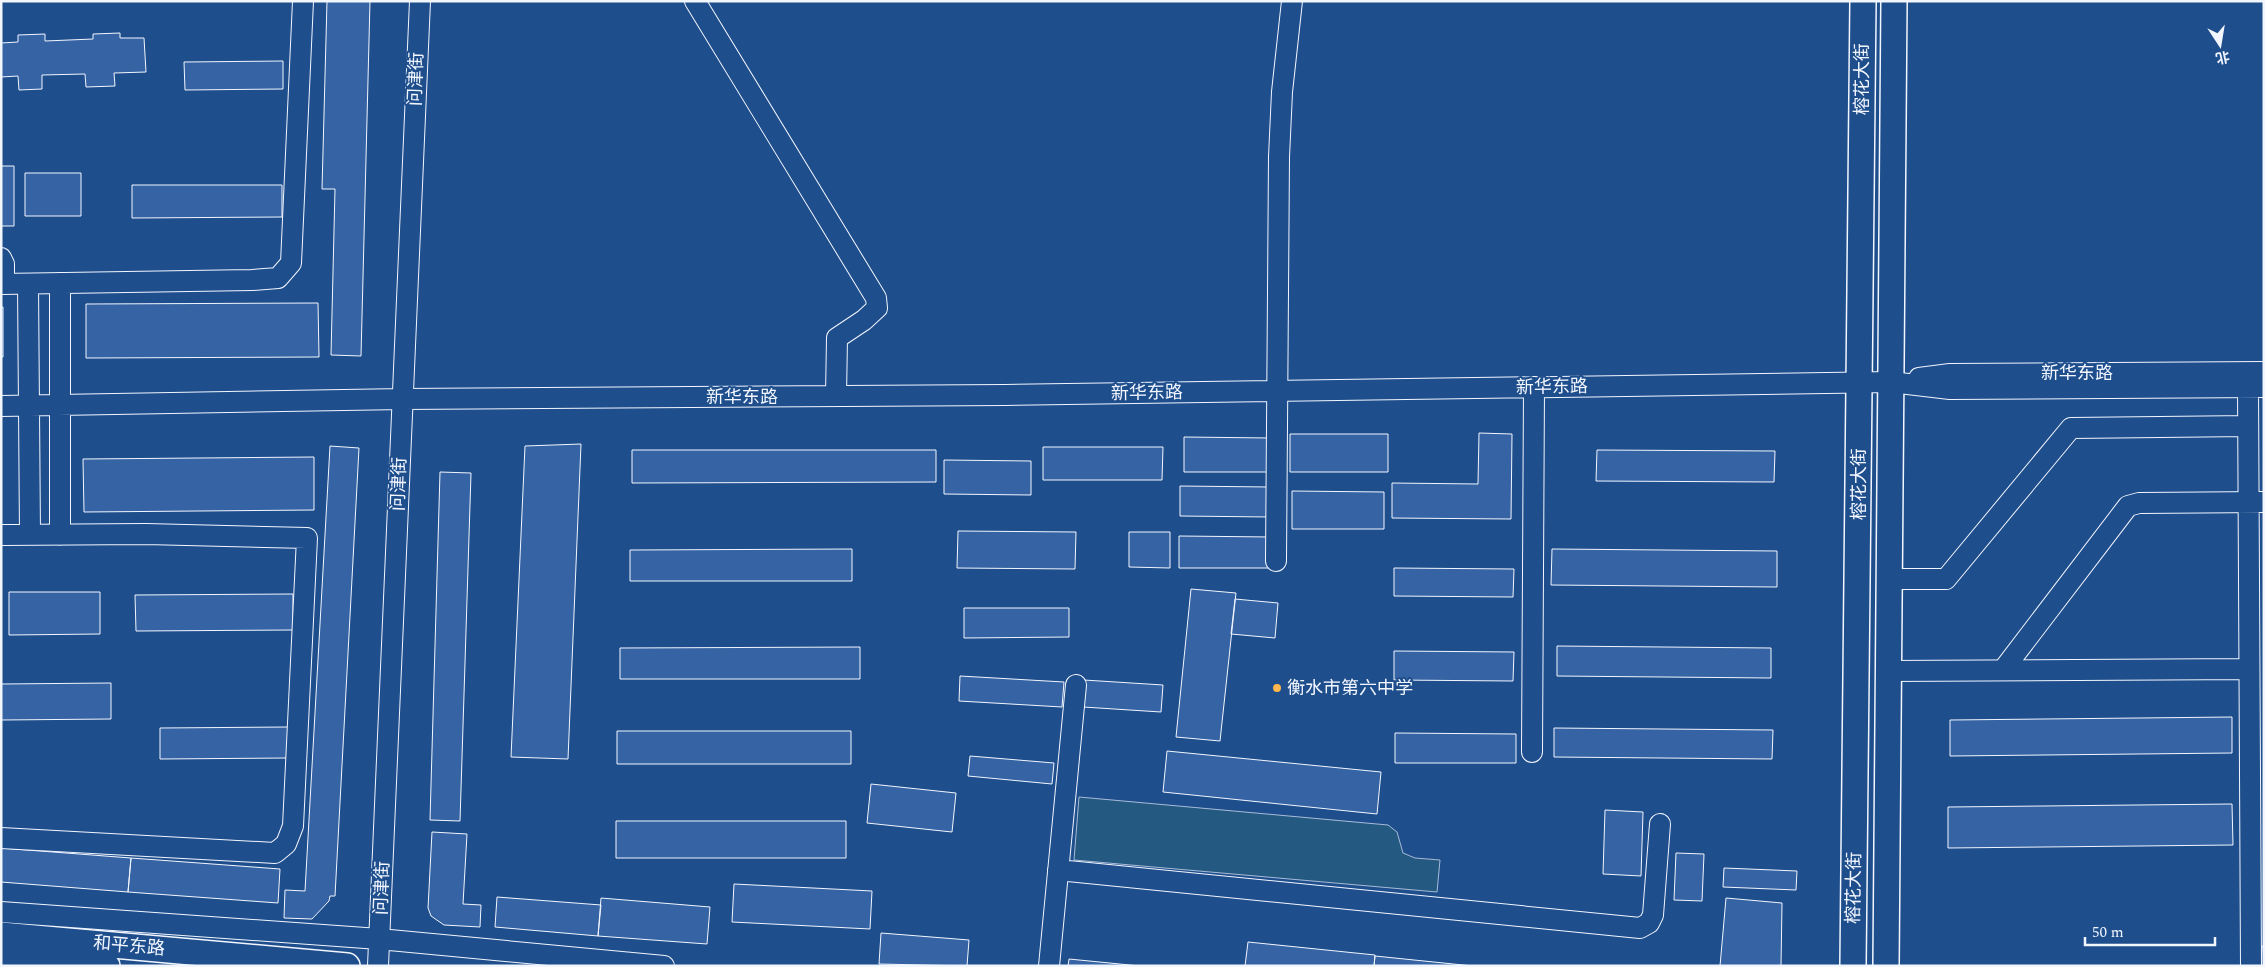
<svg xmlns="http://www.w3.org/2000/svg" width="2265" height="967" font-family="Spectral,'Noto Sans SC',serif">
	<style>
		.green { fill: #245a82; stroke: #a8bbd7 }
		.building { fill: #3563a3; stroke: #f2f6ff }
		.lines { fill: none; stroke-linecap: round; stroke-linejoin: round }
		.minor-casing { stroke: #f2f6ff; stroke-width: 22 }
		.major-casing { stroke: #f2f6ff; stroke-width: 28 }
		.minor { stroke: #1f4e8c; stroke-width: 20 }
		.major { stroke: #1f4e8c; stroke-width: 25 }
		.poi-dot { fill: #ffb74d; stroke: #1f4e8c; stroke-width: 2 }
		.labels { text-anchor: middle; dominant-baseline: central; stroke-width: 4; stroke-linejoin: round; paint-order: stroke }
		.street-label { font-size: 18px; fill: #f2f6ff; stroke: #1f4e8c }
		.poi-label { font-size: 18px; fill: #f2f6ff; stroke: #1f4e8c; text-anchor: start }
	</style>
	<rect width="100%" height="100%" fill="#1f4e8c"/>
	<path class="green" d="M1079 797 1388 825 1397 832 1403 853 1415 858 1440 860 1437 892 1074 860Z"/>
	<path class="building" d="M327 1H370L361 356 331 355 335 189H322Z
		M120 33V38H144L146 72 114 73 115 86 86 87 85 74 42 75V89L19 90 18 76 1 77V43L18 42V35L45 34V41L93 39V34Z
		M283 61V89L185 90 184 62Z
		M1 166H14V226H1Z
		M25 173H81V216H25Z
		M132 185H282V217L132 218Z
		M318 303 319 357 86 358V304Z
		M1 307H3V357H1Z
		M1479 433 1512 434 1511 519 1392 518V483L1478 484Z
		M1290 434H1388V472H1290Z
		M1184 437 1271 438V472H1184Z
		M581 444 568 759 511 757 525 446Z
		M330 446 359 448 335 896H330L329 901 312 919 284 918 285 890 305 891Z
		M1043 447H1163L1162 480H1043Z
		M632 450H936V482L632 483Z
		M1597 450 1775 451 1774 482 1596 481Z
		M314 457V510L84 512 83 459Z
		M944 460 1031 461V495L944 494Z
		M440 472 471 473 460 821 430 820Z
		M1180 486 1270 487V517L1180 516Z
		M1292 491 1384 492V529H1292Z
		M958 531 1076 532 1075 569 957 568Z
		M1129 532H1170V568L1129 567Z
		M1179 536 1272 537 1271 568H1179Z
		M852 549V581H630V550Z
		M1552 549 1777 551V587L1551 585Z
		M1394 568 1514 569 1513 597 1394 596Z
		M1191 589 1236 593 1220 741 1176 737Z
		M9 592H100V634L9 635Z
		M293 594V630L136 631 135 595Z
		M1235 599 1278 603 1275 638 1231 634Z
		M964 608H1069V637L964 638Z
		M1557 646 1771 648V678L1557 676Z
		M860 647V679H620V648Z
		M1394 651 1514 652 1513 681 1394 680Z
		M960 676 1064 682 1062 707 959 701Z
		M1084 680 1163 685 1161 712 1083 707Z
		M111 683V719L1 720V684Z
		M2232 717V753L1950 756V720Z
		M288 727V758L160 759V728Z
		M1554 728 1773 730 1772 759 1554 757Z
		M617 731H851V764H617Z
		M1395 733 1516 734V763H1395Z
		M1167 751 1381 772 1377 814 1163 792Z
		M970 756 1054 763 1052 784 968 776Z
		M871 784 956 793 952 832 867 823Z
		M2232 804 2233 845 1948 848V807Z
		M1605 810 1643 812 1641 876 1603 874Z
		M616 821H846V858H616Z
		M432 832 467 834 463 904 481 905 480 927 444 925 431 916 428 908Z
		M1 848 131 858 128 892 1 882Z
		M1676 853 1704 854 1702 901 1674 900Z
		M131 858 280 869 278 903 128 892Z
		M1724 868 1797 871 1796 890 1723 887Z
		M734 884 872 891 870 929 732 922Z
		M497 897 601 905 598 936 495 927Z
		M601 898 710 907 707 944 598 936Z
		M1726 898 1782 903 1781 966H1720Z
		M881 933 969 940 967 966 879 964Z
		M1248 942 1375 955 1374 966H1245Z
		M2262 946H2264V966H2261Z
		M1375 956 1473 966H1374Z
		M1069 959 1140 966H1068Z"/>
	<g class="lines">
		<g class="minor-casing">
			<path id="minor" d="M695 1 876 298 877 308 864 320 837 338 836 396
				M1 258 4 264V284
				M60 283V535
				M1 284 252 280 278 278 291 263 303 1
				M28 284 30 535
				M1919 378 1950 374 2264 372
				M2248 387 2251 966
				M1 406 403 399 1005 395 1891 382 1950 389 2264 387
				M1 535 146 534 307 538 293 826 286 844 275 853 1 838
				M1276 561 1279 157 1282 92 1292 1
				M1889 579H1946L2071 428 2248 426
				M2003 670 2128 506 2139 503 2264 502
				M1888 671 2249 669
				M1532 752 1534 387
				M1058 870 1640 928 1649 923 1653 915 1660 824
				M1 912 379 939 664 966
				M378 966 420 1
				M1049 966 1076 685"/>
		</g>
		<g class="major-casing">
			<path id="major" d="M1 935 347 966
				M1 956 107 966
				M1853 966 1863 1
				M1886 966 1894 1"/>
		</g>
		<use href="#minor" class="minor"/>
		<use href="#major" class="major"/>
	</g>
	<circle class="poi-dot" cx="1277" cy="688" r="5"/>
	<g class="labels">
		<g class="street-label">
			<text transform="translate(416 79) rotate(-88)">问津街</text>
			<text transform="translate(1862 79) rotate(-90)">榕花大街</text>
			<text x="2077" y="373">新华东路</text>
			<text transform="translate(1552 387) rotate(-1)">新华东路</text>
			<text transform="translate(1147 393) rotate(-1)">新华东路</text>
			<text x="742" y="397">新华东路</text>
			<text transform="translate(399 484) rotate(-88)">问津街</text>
			<text transform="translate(1859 484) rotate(-90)">榕花大街</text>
			<text transform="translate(382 888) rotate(-88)">问津街</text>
			<text transform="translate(1854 888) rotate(-89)">榕花大街</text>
			<text transform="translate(129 946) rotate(5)">和平东路</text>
		</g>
		<g class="poi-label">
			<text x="1287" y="688">衡水市第六中学</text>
		</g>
	</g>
	<rect width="2265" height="967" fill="none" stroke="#f2f6ff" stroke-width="5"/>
	<g transform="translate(2220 45) rotate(168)" stroke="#1f4e8c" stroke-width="4" paint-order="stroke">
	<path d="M0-4L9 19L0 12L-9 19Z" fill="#f2f6ff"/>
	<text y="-8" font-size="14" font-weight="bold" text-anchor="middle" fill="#f2f6ff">北</text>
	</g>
	<path d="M2085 937v8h130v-8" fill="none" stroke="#f2f6ff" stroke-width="2.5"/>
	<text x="2092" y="937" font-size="15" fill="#f2f6ff" stroke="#1f4e8c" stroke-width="4" paint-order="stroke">50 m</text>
</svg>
